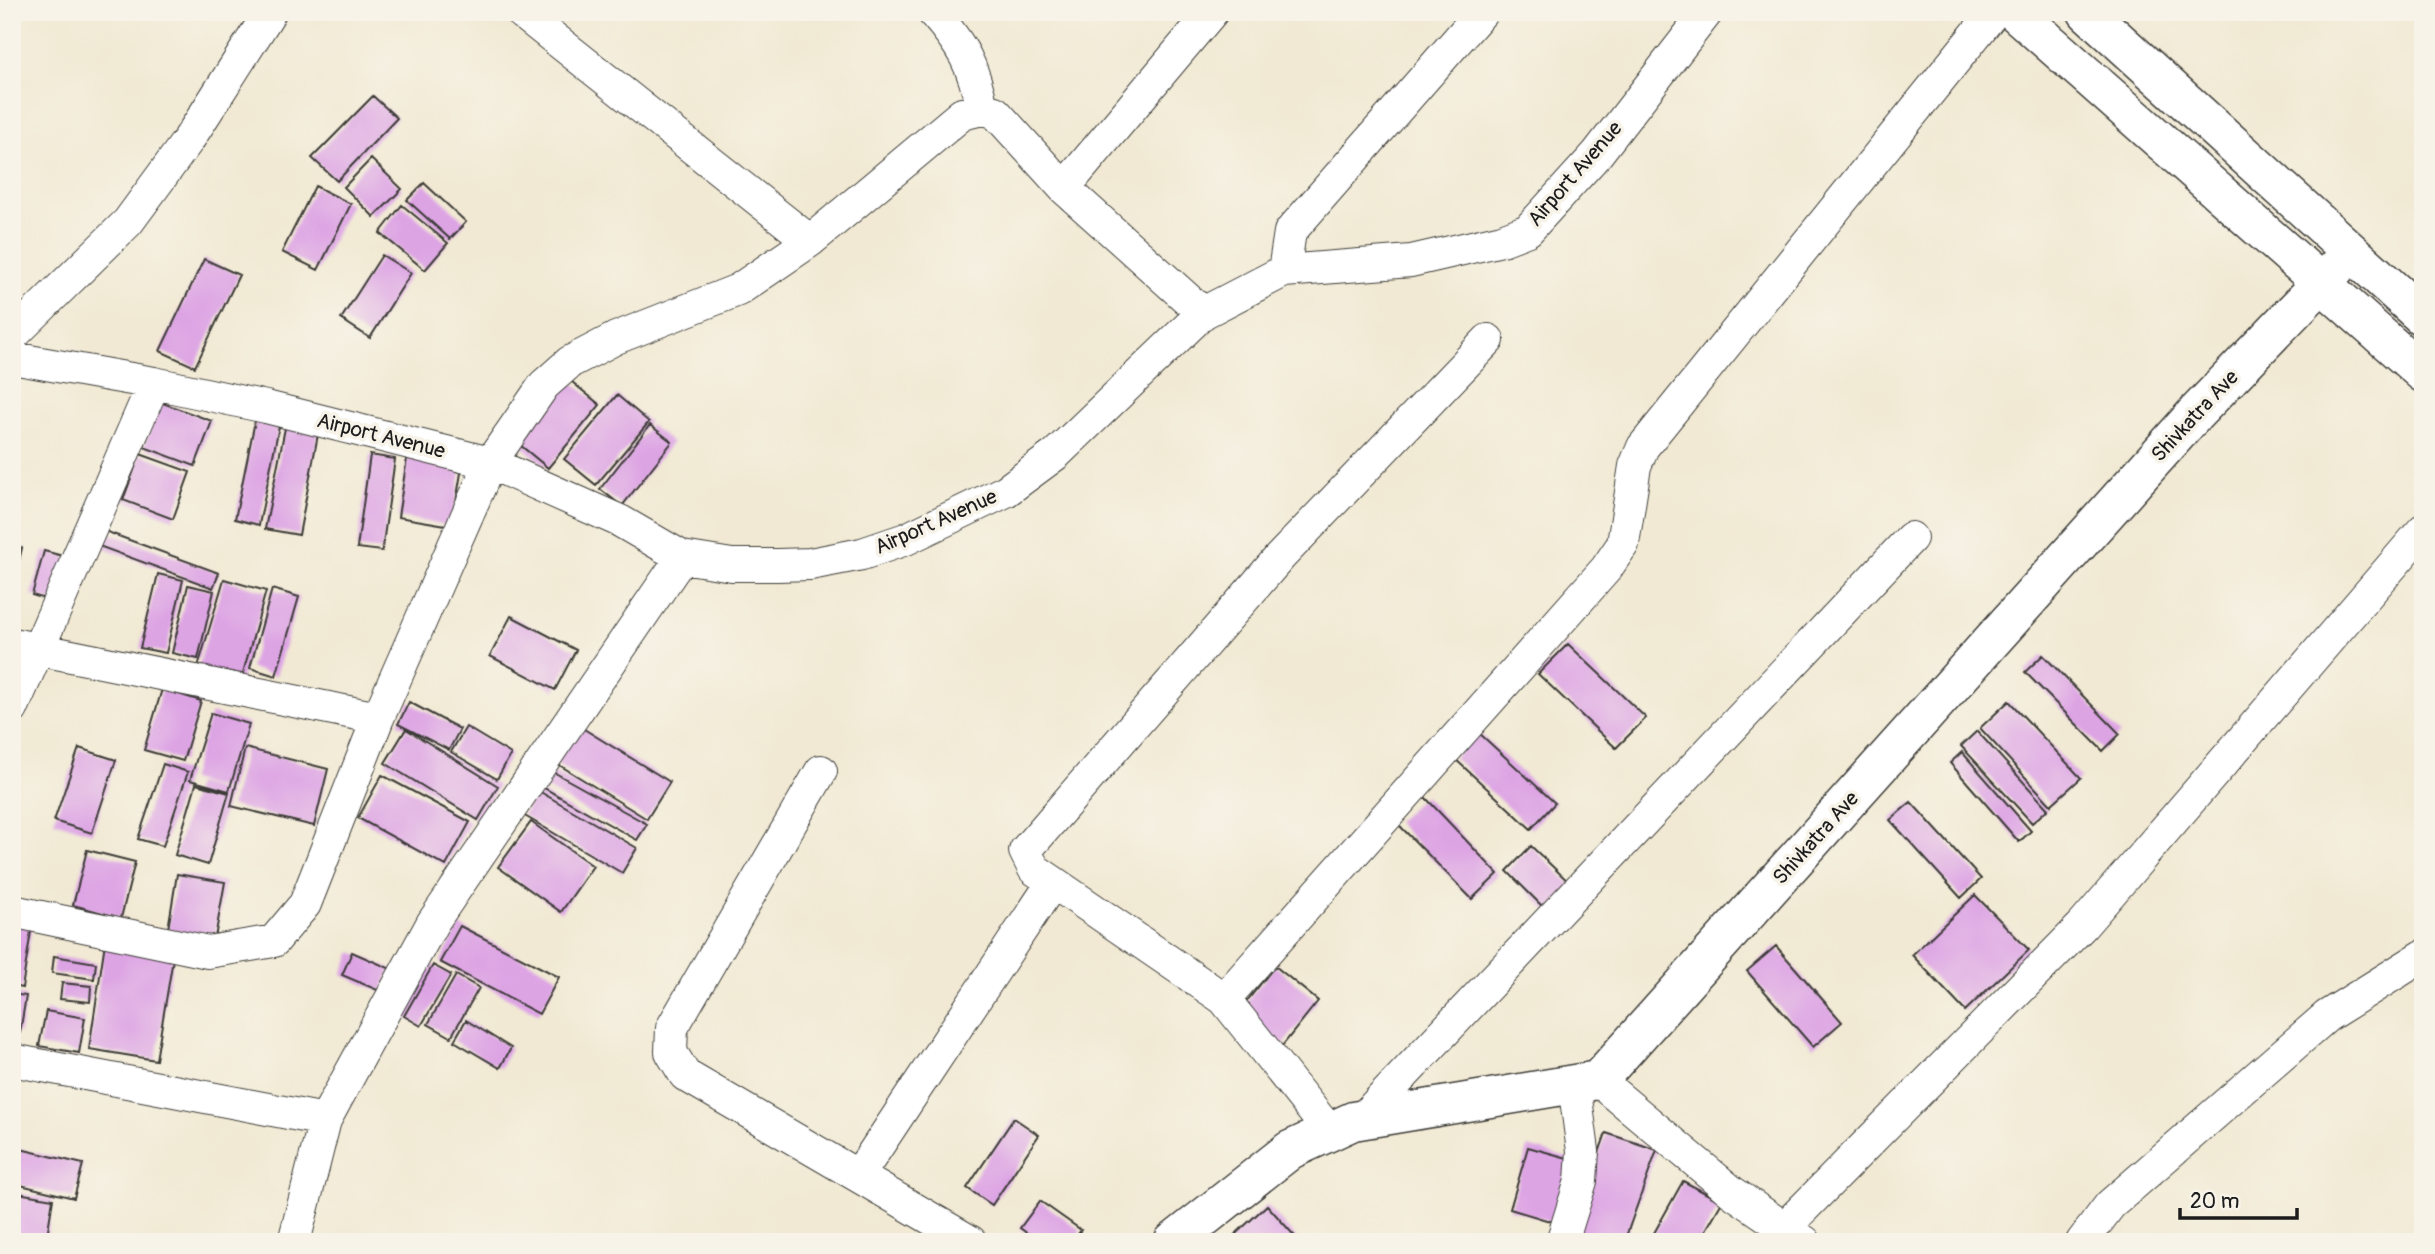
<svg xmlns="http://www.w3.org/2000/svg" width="2435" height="1254" font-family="Pangolin,sans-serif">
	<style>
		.building { fill: #dda4e4 }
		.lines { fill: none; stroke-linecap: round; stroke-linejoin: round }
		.minor-casing { stroke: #3c3b37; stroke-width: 34 }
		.tertiary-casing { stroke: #3c3b37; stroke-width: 41 }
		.secondary-casing { stroke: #3c3b37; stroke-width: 41 }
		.minor { stroke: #fff; stroke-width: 32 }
		.tertiary { stroke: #fff; stroke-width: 38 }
		.secondary { stroke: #fff; stroke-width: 38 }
		.labels { text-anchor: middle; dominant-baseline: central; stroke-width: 7; stroke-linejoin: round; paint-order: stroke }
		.street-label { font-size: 21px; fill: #1c1c1c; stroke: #f7f3e8 }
	</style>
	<rect width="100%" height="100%" fill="#f7f3e8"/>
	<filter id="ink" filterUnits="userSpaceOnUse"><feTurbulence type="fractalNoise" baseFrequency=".0143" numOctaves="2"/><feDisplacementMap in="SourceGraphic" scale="14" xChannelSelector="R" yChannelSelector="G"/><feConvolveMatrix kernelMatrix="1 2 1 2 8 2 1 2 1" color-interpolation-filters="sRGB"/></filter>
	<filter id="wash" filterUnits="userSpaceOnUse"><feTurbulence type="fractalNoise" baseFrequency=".00686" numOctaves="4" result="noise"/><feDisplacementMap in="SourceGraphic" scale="28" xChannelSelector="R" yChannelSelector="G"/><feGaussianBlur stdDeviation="1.57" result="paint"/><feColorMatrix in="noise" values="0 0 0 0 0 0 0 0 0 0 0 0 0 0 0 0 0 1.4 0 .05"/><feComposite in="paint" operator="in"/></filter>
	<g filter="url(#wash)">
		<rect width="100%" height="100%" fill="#f1e9d3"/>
		<g id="blocks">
			<path class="building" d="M373 96 397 118 337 181 312 158Z
				M371 159 402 189 374 217 344 187Z
				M424 183 466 222 450 239 407 200Z
				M315 186 351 204 318 270 282 252Z
				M402 205 448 243 425 270 380 233Z
				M382 255 411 273 370 338 341 319Z
				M204 259 239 275 195 367 160 351Z
				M566 377 600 405 548 468 514 440Z
				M617 395 649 422 596 485 564 459Z
				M160 402 212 421 195 466 144 447Z
				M257 411 281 416 259 525 235 519Z
				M286 423 319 429 299 535 265 529Z
				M650 425 672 442 622 506 600 489Z
				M408 452 463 461 452 526 398 517Z
				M140 454 190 472 173 519 123 500Z
				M370 455 395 459 382 551 357 548Z
				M102 530 219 573 213 588 96 545Z
				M12 545 22 548 13 586H12Z
				M44 551 67 557 55 602 32 595Z
				M158 574 183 580 166 653 140 648Z
				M224 579 266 591 241 680 198 667Z
				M188 585 214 591 198 659 172 653Z
				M272 589 299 597 276 676 250 668Z
				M511 616 576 650 555 690 490 656Z
				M1568 644 1646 718 1616 748 1538 674Z
				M2043 655 2120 734 2103 751 2025 672Z
				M162 689 201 701 183 761 144 750Z
				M2009 701 2081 778 2051 805 1980 728Z
				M409 702 460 729 449 750 398 724Z
				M211 713 249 724 229 791 190 780Z
				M579 726 670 782 647 819 556 763Z
				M466 727 511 754 497 779 451 752Z
				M406 729 498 786 478 820 385 763Z
				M1977 731 2048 809 2032 823 1961 746Z
				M1478 732 1555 803 1531 829 1454 758Z
				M79 748 116 760 92 833 54 821Z
				M245 748 328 769 314 826 231 806Z
				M1962 752 2031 831 2019 842 1950 763Z
				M163 764 188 772 163 846 138 839Z
				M548 769 647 824 637 840 539 785Z
				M382 775 470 822 446 866 358 818Z
				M196 784 229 793 208 865 175 855Z
				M537 790 637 848 622 873 523 815Z
				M1424 796 1498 874 1472 899 1396 822Z
				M1911 802 1981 879 1961 898 1890 820Z
				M531 822 593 866 561 912 498 867Z
				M1531 846 1574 887 1548 912 1507 871Z
				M87 850 135 862 121 918 73 905Z
				M177 874 225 882 215 938 168 929Z
				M1975 895 2029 950 1965 1011 1912 955Z
				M12 922 32 925 22 988 12 986Z
				M460 926 559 977 539 1014 440 962Z
				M106 936 175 947 156 1060 89 1049Z
				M1776 946 1842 1022 1813 1047 1747 971Z
				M352 952 391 969 382 992 342 975Z
				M54 956 96 963 94 979 52 973Z
				M433 965 451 975 421 1026 404 1016Z
				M1275 966 1318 1001 1282 1046 1239 1011Z
				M456 975 479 988 451 1037 428 1024Z
				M62 983 91 986 90 1002 60 999Z
				M12 994 26 996 20 1033 12 1032Z
				M46 1011 85 1018 79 1053 39 1046Z
				M466 1020 511 1048 500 1068 454 1041Z
				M1014 1118 1039 1135 992 1205 967 1188Z
				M1606 1133 1657 1150 1624 1242H1598L1571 1232Z
				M12 1147 83 1164 74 1198 12 1183Z
				M1528 1147 1571 1159 1553 1222 1510 1209Z
				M1683 1181 1722 1202 1699 1242H1649Z
				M12 1192 53 1199 46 1242H12Z
				M1040 1201 1081 1230 1072 1242H1039L1020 1228Z
				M1267 1205 1300 1242H1227Z"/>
		</g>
	</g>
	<g filter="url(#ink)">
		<use href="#blocks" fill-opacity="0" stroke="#3c3b37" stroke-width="2"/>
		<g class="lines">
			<g class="minor-casing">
				<path id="minor" d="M521 12 810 241
					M933 12C962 45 974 66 982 109
					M1064 188 1212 12
					M1284 271 1290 232 1482 12
					M12 336 128 222 189 139 270 12
					M12 358 154 383 266 407 490 463 620 521 682 557 732 565H778L810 564 862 554 906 539 1006 491 1056 454 1203 313 1284 271 1411 261 1502 240 1528 230 1597 154 1707 12
					M12 644 378 718
					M12 709 154 383
					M821 771 672 1028 671 1052 685 1075 971 1242
					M12 911 208 952 274 941 305 904 378 718 490 463 544 385 570 362 616 338 738 290 810 241 962 114 982 109 995 112 1064 188 1203 313
					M1224 999 1606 569 1623 544 1635 466 1643 447 1994 12
					M12 1060 325 1120
					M1598 1080 1732 1192 1805 1242
					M1361 1120 1911 538
					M1330 1132 1224 999 1034 869 1025 851 1280 557 1488 340
					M858 1176 1053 882
					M1785 1227 2083 925 2423 530
					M294 1242 325 1120 433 922 682 557
					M1562 1242 1581 1181 1583 1151 1574 1084
					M2082 1242 2110 1205 2327 1016 2423 956"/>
			</g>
			<g class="tertiary-casing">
				<path id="tertiary" d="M1173 1242 1290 1150 1353 1121 1598 1080 2195 414 2350 253"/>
			</g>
			<g class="secondary-casing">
				<path id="secondary" d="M2015 12 2423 373
					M2087 12 2423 317"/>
			</g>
			<use href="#minor" class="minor"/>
			<use href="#tertiary" class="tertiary"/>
			<use href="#secondary" class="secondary"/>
		</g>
	</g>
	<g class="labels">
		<g class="street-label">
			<text transform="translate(1575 174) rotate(-49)">Airport Avenue</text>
			<text transform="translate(2195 416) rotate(-47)">Shivkatra Ave</text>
			<text transform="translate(381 436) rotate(14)">Airport Avenue</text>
			<text transform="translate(936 522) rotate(-24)">Airport Avenue</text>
			<text transform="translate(1816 838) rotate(-48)">Shivkatra Ave</text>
		</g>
	</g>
	<rect width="2435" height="1254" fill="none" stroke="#f7f3e8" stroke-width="42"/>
	<path d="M2180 1208v10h117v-10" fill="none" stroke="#1c1c1c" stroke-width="3.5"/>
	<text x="2190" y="1208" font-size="21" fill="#1c1c1c" stroke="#f7f3e8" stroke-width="5" paint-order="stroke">20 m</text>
</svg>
